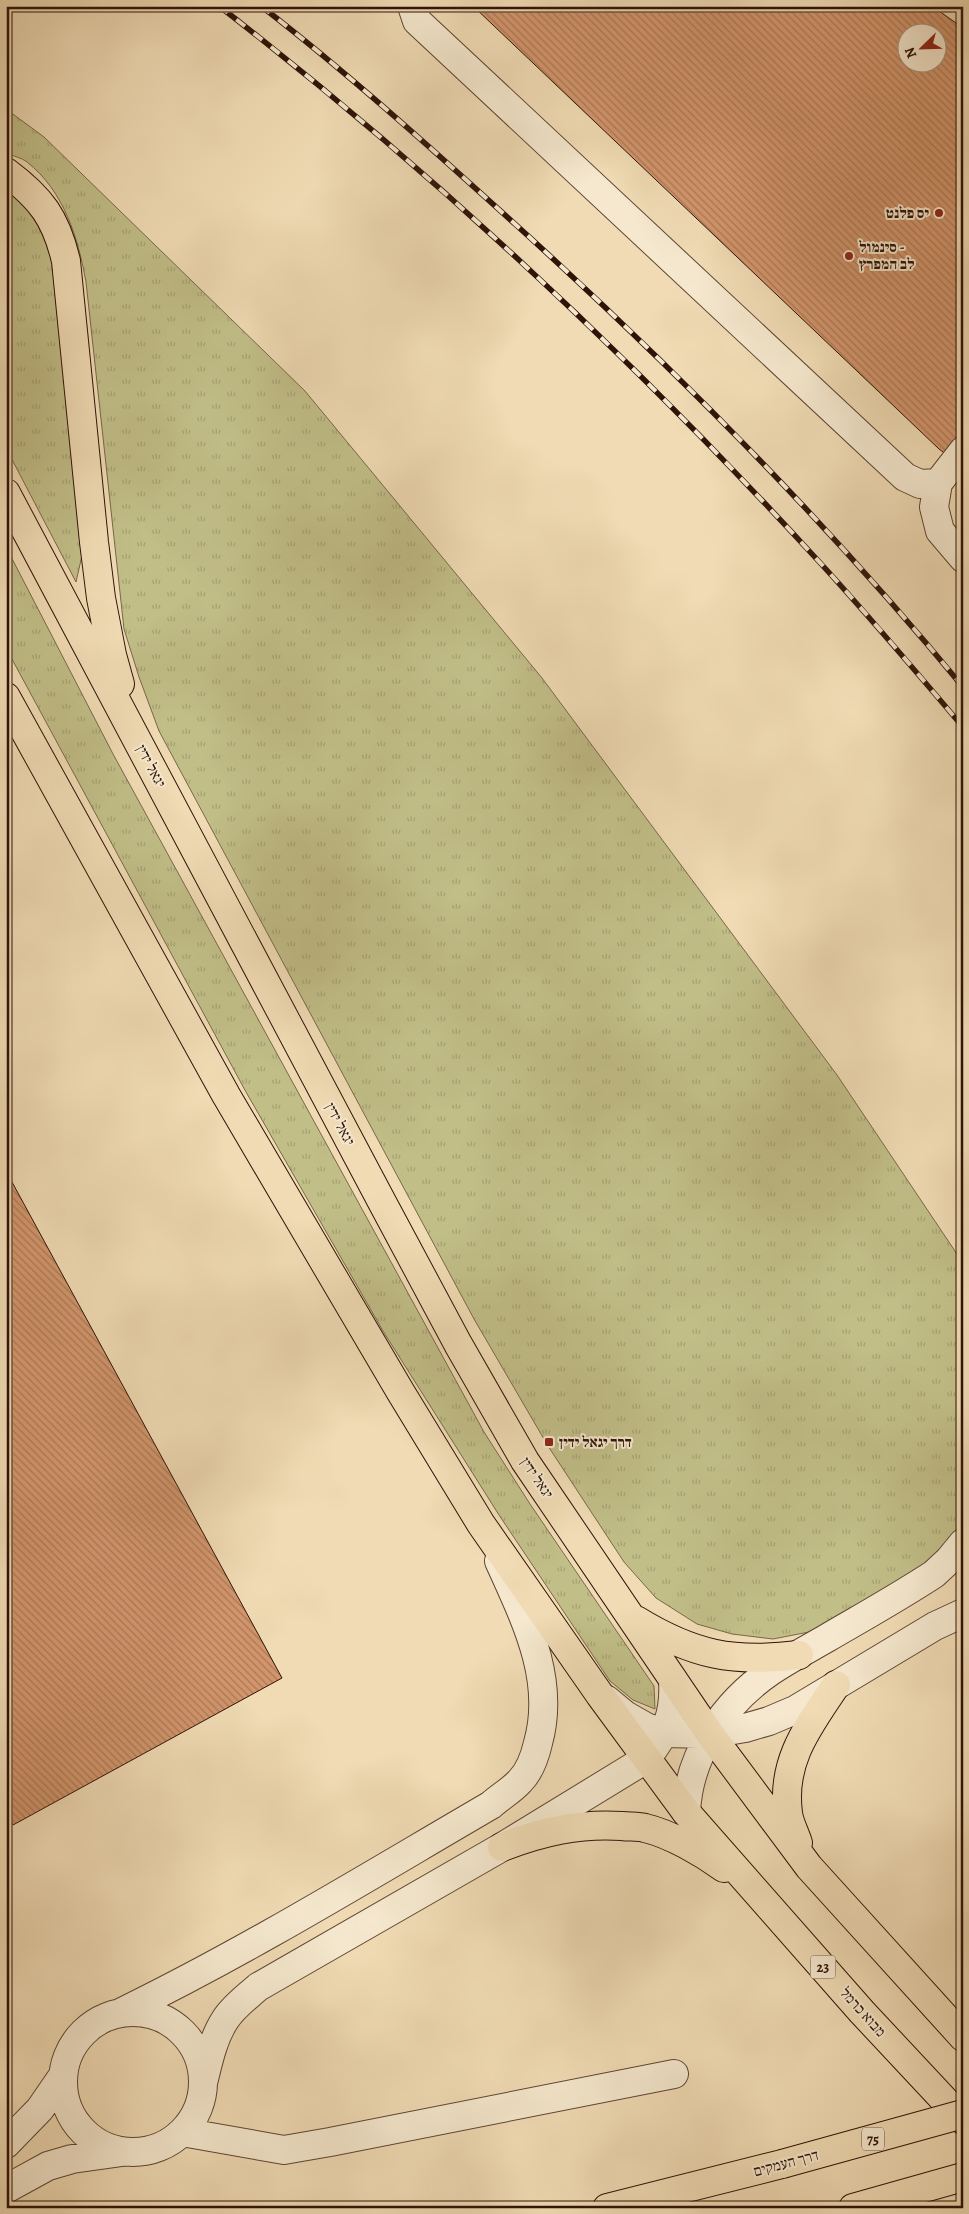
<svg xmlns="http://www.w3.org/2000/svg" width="969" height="2214" font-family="Alegreya,'Frank Ruhl Libre',serif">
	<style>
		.grass { fill: url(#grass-tufts); stroke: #786848 }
		.building { fill: url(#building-back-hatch); stroke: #2e1308; fill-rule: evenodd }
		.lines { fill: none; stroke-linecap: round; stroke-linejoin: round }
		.minor-casing { stroke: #5e4533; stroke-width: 30 }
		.highway-casing { stroke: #2e1308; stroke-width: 30 }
		.minor { stroke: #f5e8ce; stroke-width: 28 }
		.highway { stroke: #f0dbb4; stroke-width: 28 }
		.rail-casing { stroke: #2e1308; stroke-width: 5.5 }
		.rail { stroke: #f5e8ce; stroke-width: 4; stroke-dasharray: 11; stroke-linecap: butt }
		.highway-bridge-casing { stroke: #2e1308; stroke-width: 30; stroke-linecap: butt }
		.highway-bridge { stroke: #f0dbb4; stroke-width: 28 }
		.poi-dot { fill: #8f2418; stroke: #f5e8ce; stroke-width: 2 }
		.labels { text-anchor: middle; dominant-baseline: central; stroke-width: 4; stroke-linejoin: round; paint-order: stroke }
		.shield { fill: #f5e8ce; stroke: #6a5343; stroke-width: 1 }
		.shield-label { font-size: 14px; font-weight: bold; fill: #2e1308 }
		.poi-label { font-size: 15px; font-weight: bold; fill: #2e1308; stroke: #f5e8ce; text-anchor: start }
		.street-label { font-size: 15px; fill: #2e1308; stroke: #f5e8ce }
	</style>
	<defs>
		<pattern id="grass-tufts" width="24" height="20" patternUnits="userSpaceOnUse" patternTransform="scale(1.25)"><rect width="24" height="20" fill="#c1be88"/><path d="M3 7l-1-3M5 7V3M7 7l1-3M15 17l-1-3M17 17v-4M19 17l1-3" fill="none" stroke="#a6a274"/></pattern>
		<pattern id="building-back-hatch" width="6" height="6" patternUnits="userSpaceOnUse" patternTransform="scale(1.25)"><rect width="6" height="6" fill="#d2956c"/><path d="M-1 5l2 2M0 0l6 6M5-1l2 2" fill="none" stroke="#ab7857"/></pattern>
	</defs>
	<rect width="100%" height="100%" fill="#f0dbb4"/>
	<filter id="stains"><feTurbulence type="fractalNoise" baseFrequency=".004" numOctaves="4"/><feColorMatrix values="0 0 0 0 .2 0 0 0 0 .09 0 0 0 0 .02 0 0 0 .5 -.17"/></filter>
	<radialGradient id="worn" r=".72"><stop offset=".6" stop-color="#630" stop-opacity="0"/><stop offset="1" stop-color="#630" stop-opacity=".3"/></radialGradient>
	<path class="grass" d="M6 109 44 137 305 391 542 678 837 1075 963 1263V1522L945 1546 920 1569 838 1619 809 1632 773 1639 732 1634 697 1624 656 1598 624 1562 548 1446 474 1319 159 731 139 677 124 629 86 282C78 238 64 191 27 162 22 158 13 156 6 153Z
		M6 189 24 200 40 222 50 246 66 372 83 551 76 582 6 448Z
		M6 547 113 754 484 1432 530 1504 654 1686 655 1709 633 1700 610 1681 499 1515 383 1331 246 1092 6 648Z"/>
	<path class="building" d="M473 6H932L963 28V467L939 449ZM906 32H936V62H906Z
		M6 1171 282 1678 13 1825 6 1813Z"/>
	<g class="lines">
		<g class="minor-casing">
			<path id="minor" d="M412 6 417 21 905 477 920 484 938 483 963 451
				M938 483 934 507 940 531 963 558
				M607 1700 625 1715 646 1727 664 1733 710 1734 745 1728 769 1721 795 1710 935 1626 963 1613
				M686 1812C689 1754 724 1703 771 1671 789 1659 808 1649 827 1638 863 1617 899 1597 934 1574L949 1560 963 1543
				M63 2082a70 70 0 1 1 140 0a70 70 0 1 1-140 0Z
				M122 2012C249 1950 369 1876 491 1805 500 1797 512 1790 520 1781 530 1771 535 1756 538 1743 556 1679 525 1619 499 1561
				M203 2083C208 2063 213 2038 225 2020 233 2007 247 1997 258 1987L502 1847 646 1759C667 1733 675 1713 673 1680
				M182 2132 284 2150 330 2142 674 2074
				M6 2144 40 2109 62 2077
				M6 2189 48 2166 72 2159 122 2152"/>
		</g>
		<g class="highway-casing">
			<path id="highway" d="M6 172C41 198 56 218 66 261L94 542 101 598 112 655 120 684
				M6 493 382 1202 458 1344 525 1461 710 1734 809 1867 963 2037
				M6 697 226 1095 400 1391 481 1524 600 1695 686 1812 862 2012 963 2120
				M636 1620C693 1655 733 1663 799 1655
				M798 1843C795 1833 789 1823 788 1813 781 1760 809 1726 836 1685
				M502 1847C541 1832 579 1823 622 1826 630 1827 638 1826 645 1828 671 1834 703 1853 724 1868
				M607 2208 782 2164
				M853 2208 963 2177"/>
		</g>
		<use href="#minor" class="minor"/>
		<use href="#highway" class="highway"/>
		<g class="rail-casing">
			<path id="rail" d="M219 6C431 170 630 356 812 554 864 610 913 668 963 727
				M261 6C349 74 432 149 515 224 673 367 827 522 963 687"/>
		</g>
		<use href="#rail" class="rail"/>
		<g class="highway-bridge-casing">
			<path id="highway-bridge" d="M782 2164 963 2114"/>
		</g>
		<use href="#highway-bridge" class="highway-bridge"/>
	</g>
	<g class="poi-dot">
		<circle cx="939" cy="213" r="5"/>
		<circle cx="849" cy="256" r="5"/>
		<rect x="544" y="1437" width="10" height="10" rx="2.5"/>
	</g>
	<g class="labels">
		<g class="shield">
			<rect x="810.5" y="1955.5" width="25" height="23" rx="4"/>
			<rect x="862" y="2127.5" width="22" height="23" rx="4"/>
		</g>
		<g class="shield-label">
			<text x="823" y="1967">23</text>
			<text x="873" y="2139">75</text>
		</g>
		<g class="poi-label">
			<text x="929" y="213" text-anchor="end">יס פלנט</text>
			<text x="859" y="247">סינמול -<tspan x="859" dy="17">לב המפרץ</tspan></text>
			<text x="559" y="1442">דרך יגאל ידין</text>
		</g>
		<g class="street-label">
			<text transform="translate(151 766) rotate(62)">יגאל ידין</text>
			<text transform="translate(340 1124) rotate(62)">יגאל ידין</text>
			<text transform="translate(537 1478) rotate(56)">יגאל ידין</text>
			<text transform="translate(863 2012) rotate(48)">מבוא כרמל</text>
			<text transform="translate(786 2163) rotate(-15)">דרך העמקים</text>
		</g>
	</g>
	<rect width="969" height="2214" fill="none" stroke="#f0dbb4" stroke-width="25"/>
	<rect x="8" y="8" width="954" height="2199" fill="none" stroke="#2e1308" stroke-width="2.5"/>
	<rect x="12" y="12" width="944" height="2189" fill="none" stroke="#2e1308"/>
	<g transform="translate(922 48) rotate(247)"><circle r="24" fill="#f5e8ce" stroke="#a5937f"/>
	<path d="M0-4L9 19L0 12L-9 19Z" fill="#8f2418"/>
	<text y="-8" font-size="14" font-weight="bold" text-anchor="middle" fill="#2e1308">N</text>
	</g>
	<rect width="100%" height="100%" filter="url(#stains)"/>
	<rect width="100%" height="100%" fill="url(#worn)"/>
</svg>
